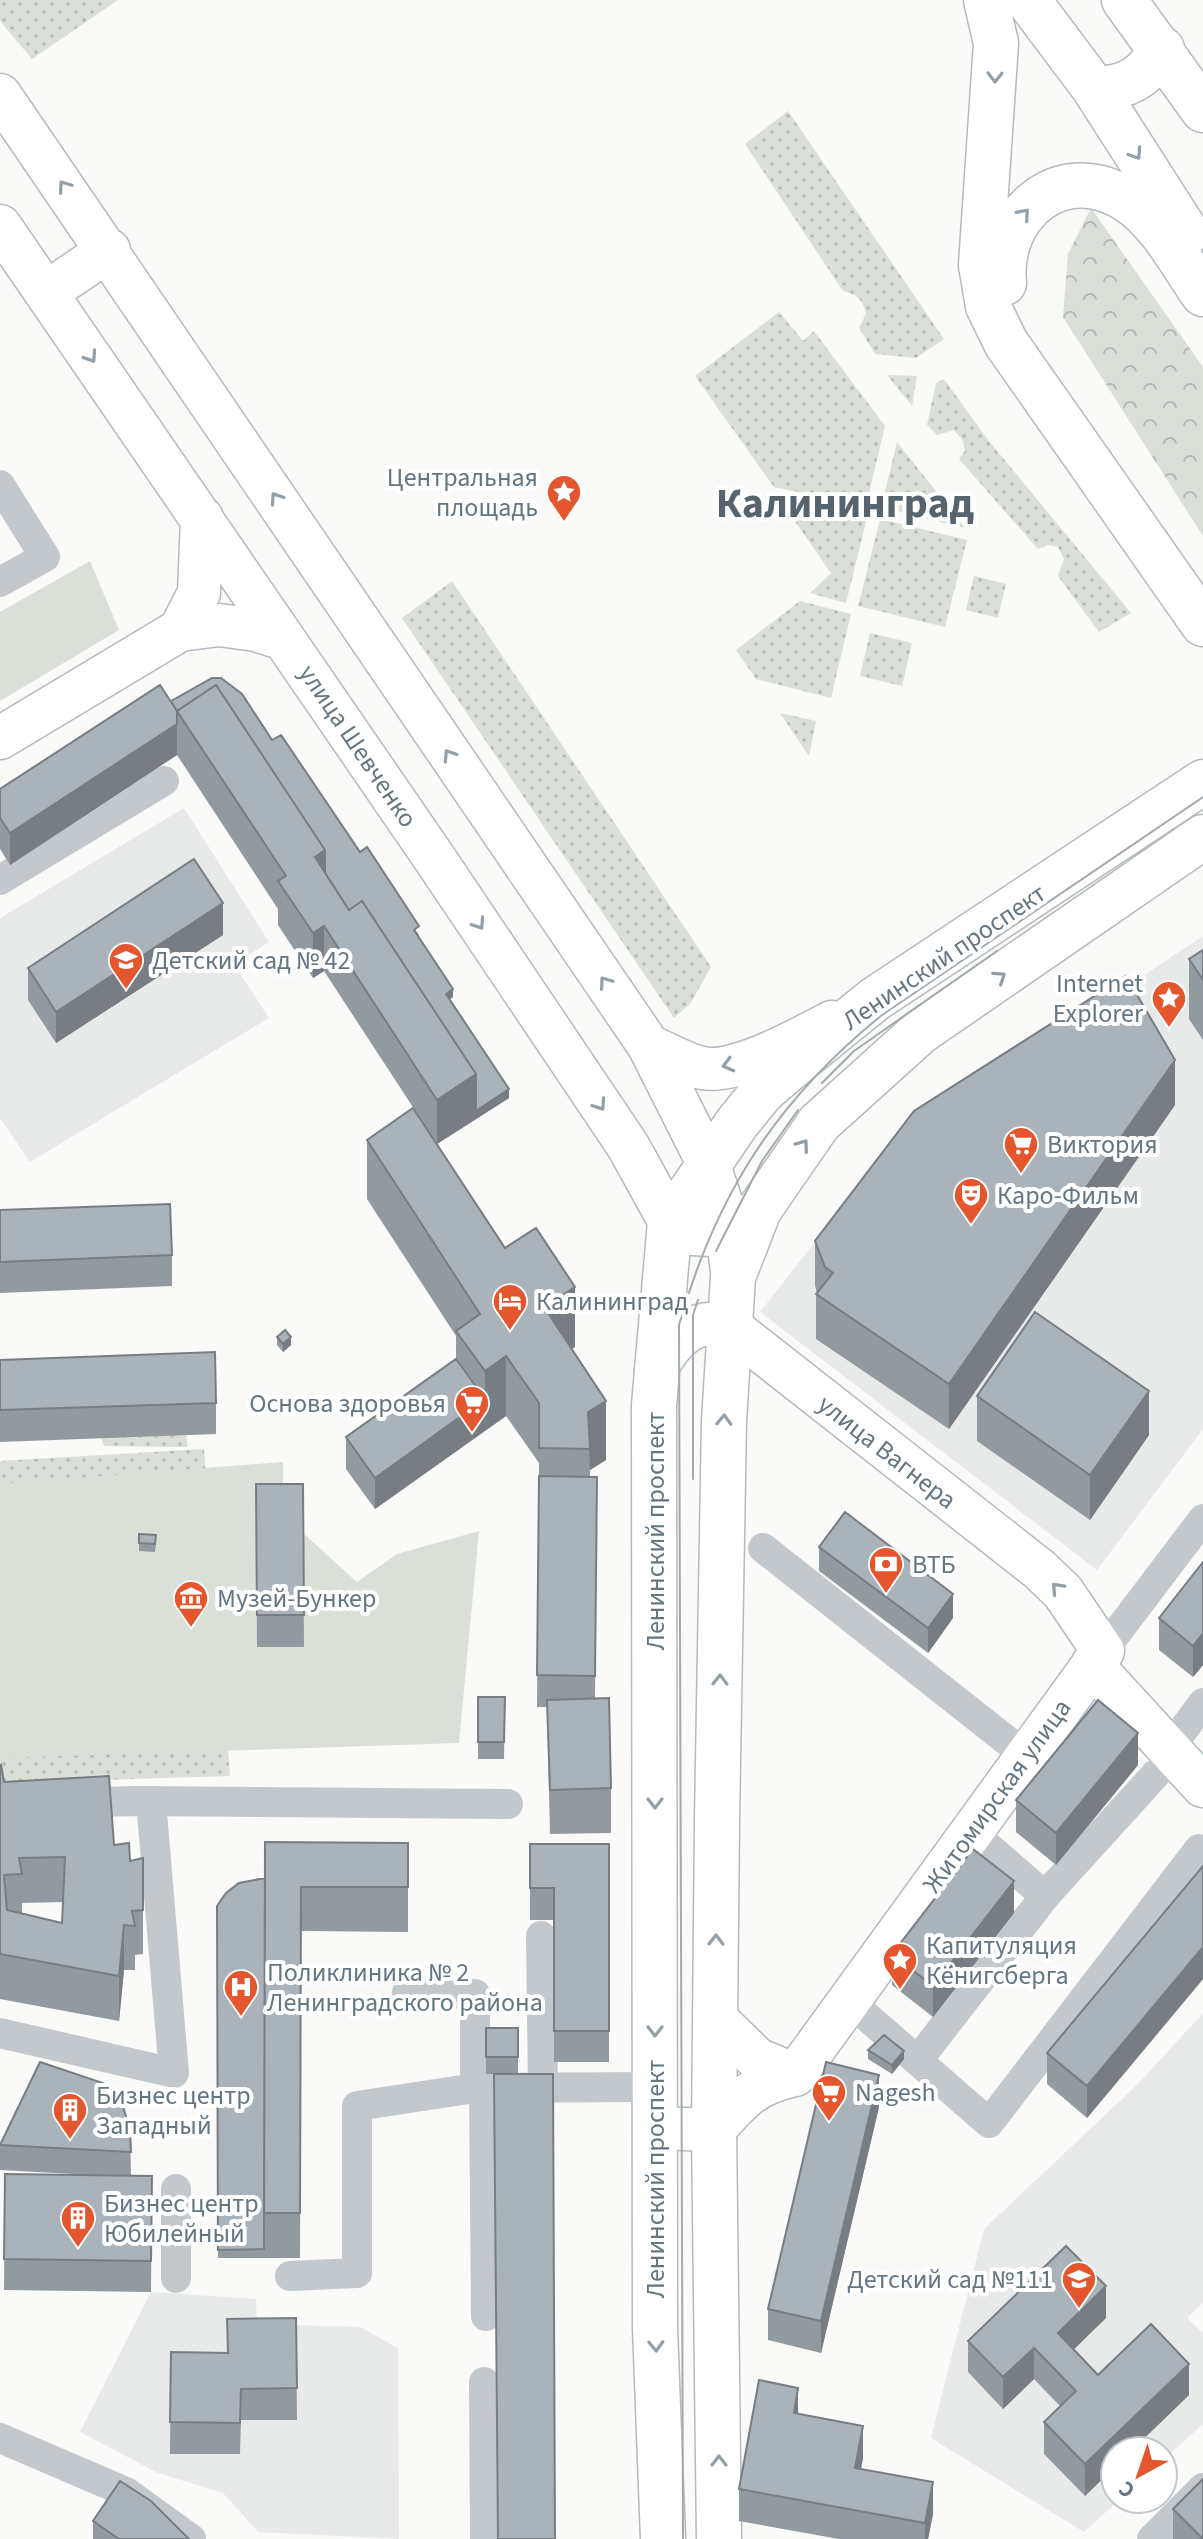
<svg xmlns="http://www.w3.org/2000/svg" width="1203" height="2539" font-family="'Source Sans 3',sans-serif">
	<style>
		.built { fill: #e8e9e9 }
		.grass { fill: url(#grass-dots) }
		.forest { fill: url(#forest-crowns) }
		.park { fill: #dadfd7 }
		.lines { fill: none; stroke-linecap: round; stroke-linejoin: round }
		.secondary-casing { stroke: #b3babf; stroke-width: 45 }
		.primary-casing { stroke: #b5babe; stroke-width: 47 }
		.street { stroke: #c3c8cc; stroke-width: 30 }
		.secondary { stroke: #fff; stroke-width: 42 }
		.primary { stroke: #fff; stroke-width: 44 }
		.tram { stroke: #a2aab0; stroke-width: 2 }
		.wall { fill: #929a9f; fill-rule: evenodd }
		.shaded-wall { fill: #777d82 }
		.building { fill: #aab3b9; stroke: #777d82; stroke-width: 2; fill-rule: evenodd }
		.oneway { stroke: #939fa8 }
		.labels { text-anchor: middle; dominant-baseline: central; stroke-width: 8; stroke-linejoin: round; paint-order: stroke }
		.poi-label { font-size: 26px; fill: #657683; stroke: #fff; text-anchor: start }
		.street-label { font-size: 26px; fill: #657683; stroke: #fff }
		.town-label { font-size: 42px; font-weight: bold; fill: #57646e; stroke: #fff }
	</style>
	<defs>
		<pattern id="grass-dots" width="8" height="8" patternUnits="userSpaceOnUse" patternTransform="scale(2)"><rect width="8" height="8" fill="#dadfd7"/><path d="M2 2h.1M6 6h.1" fill="none" stroke="#b4b9b4" stroke-width="1.8" stroke-linecap="round"/></pattern>
		<pattern id="forest-crowns" width="20" height="18" patternUnits="userSpaceOnUse" patternTransform="scale(2)"><rect width="20" height="18" fill="#dadfd7"/><path d="M2 6a3 3 0 1 1 6 0M12 15a3 3 0 1 1 6 0" fill="none" stroke="#b4b9b4"/></pattern>
	</defs>
	<rect width="100%" height="100%" fill="#fafaf8"/>
	<path class="built" d="M184 808 269 942 234 964 269 1018 30 1162 0 1118V918Z
		M1203 936V1429L1097 1570 760 1312 894 1141Z
		M1203 2013V2303L1187 2318 1203 2333V2424L1163 2460V2451H1115V2499H1120L1084 2532 931 2438 984 2229 1138 2084Z
		M151 2292 256 2299 257 2324 360 2327 398 2348 399 2539 258 2532 223 2493 158 2473 80 2432Z"/>
	<path class="grass" d="M0 0H118L32 59 0 21Z
		M788 111 944 339 916 358 875 354 859 328 866 314C863 299 857 295 843 291L745 144Z
		M779 312 803 341 814 331 885 426 866 506 774 487 695 376Z
		M887 375 917 376 912 406Z
		M944 379 988 440 1131 613 1099 632 1058 576 1064 559 1058 547 1048 545 1038 549 959 459 965 451 963 441 954 430 937 435 927 425 936 383Z
		M897 442 965 528 881 507Z
		M778 497 867 518 846 603 810 593 831 573Z
		M880 519 967 540 945 627 858 606Z
		M974 576 1006 584 998 618 966 610Z
		M452 581 711 967 690 1004 674 1018 402 618Z
		M800 601 851 614 831 698 756 679 736 650Z
		M870 633 912 643 902 686 860 676Z
		M780 713 816 721 809 756Z
		M183 1416 188 1447 104 1446 96 1422Z
		M204 1449 230 1776 0 1783V1461Z"/>
	<path class="forest" d="M1091 208 1203 367V536L1063 317 1068 254Z"/>
	<path class="park" d="M90 561 119 630 0 701V612Z
		M283 1462V1515L357 1582 397 1554 479 1531 459 1743 0 1758V1484Z"/>
	<g class="lines">
		<g class="secondary-casing">
			<path id="secondary" d="M0 95 649 1046 709 1165 723 1208 733 1277
				M0 226 435 859 628 1146 670 1222 693 1234 711 1235 752 1214
				M47 292 109 250
				M180 630 199 593 202 518
				M0 738 180 630 219 625 256 630 284 639
				M649 1046C666 1053 684 1064 702 1068 736 1075 801 1038 832 1022
				M1092 1665 1203 1786
				M715 2018 757 2059 795 2075
				M654 2128 714 2130C741 2099 753 2084 795 2075L1103 1651 1063 1592 1039 1569 729 1326C693 1316 672 1340 656 1369"/>
		</g>
		<g class="primary-casing">
			<path id="primary" d="M986 0 996 43 981 265 988 306 1006 343 1203 624
				M1028 0 1094 88 1187 233
				M1124 0 1203 110
				M1094 88C1125 90 1147 76 1162 49
				M1004 283C997 211 1065 157 1130 202 1161 223 1182 264 1203 294
				M663 2539 655 2328 654 1405 670 1222 737 1123 763 1091 796 1063 875 999 1203 782
				M719 2539 714 2130 717 1820 724 1421 733 1277 759 1210 819 1123 920 1032 1203 837"/>
		</g>
		<path class="street" d="M0 485 45 557 0 582
			M0 880 164 781
			M763 1548 1025 1755
			M1103 1651 1203 1519
			M1169 1749 1203 1703
			M0 1804 140 1801 508 1804
			M1045 1896 1155 1775
			M541 1936 543 2087
			M407 1992 475 1994V2088
			M850 2002 989 2123 1199 1849
			M0 2033 174 2073 151 1801
			M918 2060 1045 1896 970 1831
			M484 2088 486 2316
			M290 2276 357 2273V2106L475 2088 655 2087
			M176 2278V2189
			M484 2382 485 2539
			M0 2438 126 2492 191 2539
			M1152 2539 1203 2488"/>
		<use href="#secondary" class="secondary"/>
		<use href="#primary" class="primary"/>
		<path class="tram" d="M822 1083 854 1051 997 951
			M716 1251 762 1161 798 1110
			M693 1479V1315L698 1300
			M683 2539 679 1325C716 1194 777 1100 882 1015L1203 797"/>
	</g>
	<path class="wall" d="M171 701 272 740 360 852 419 935H418L453 997 450 999 509 1098 437 1144 324 971 313 978 278 925V909L177 755 10 865 0 849V789Z
		M223 935 56 1043 28 1000V968Z
		M1203 950V1040L1189 1019V959Z
		M1175 1105 949 1429 816 1339V1294L817 1293 815 1286V1241Z
		M367 1140 505 1248 575 1347 572 1349 606 1460 590 1470V1477H597L595 1698 611 1788V1833L550 1834 547 1707H537L539 1463 506 1416 375 1509 346 1469V1437L456 1359V1336L367 1199Z
		M0 1210 172 1255V1286L0 1293Z
		M277 1337 291 1345 283 1352 277 1345Z
		M0 1360 216 1403V1434L0 1442Z
		M977 1396 1149 1435 1090 1520 977 1441Z
		M256 1484H303L304 1647H257Z
		M139 1534 156 1543 155 1552 139 1551Z
		M819 1547 953 1618 928 1653 819 1571Z
		M1203 1562V1665L1193 1677 1159 1650V1618Z
		M505 1697 504 1759H478V1742Z
		M1138 1765 1056 1865 1016 1832V1800Z
		M0 1766 4 1782 114 1845 130 1861 143 1858V1954L135 1955V1970H124L119 2021 0 1999ZM63 1902 62 1923 22 1913V1903Z
		M408 1843V1932L301 1931 300 2258H218L217 1906 265 1878Z
		M530 1844H609V2062H554V1920H530Z
		M1203 1866V1979L1087 2118 1047 2084V2053Z
		M1014 1913 933 2017 892 1985V1954Z
		M486 2028H518V2074H486Z
		M868 2050 904 2059 892 2074 868 2059Z
		M879 2107 821 2353 768 2340V2309Z
		M130 2130 131 2176H152L151 2292 4 2290 5 2174 110 2176 0 2170V2145Z
		M296 2318 297 2420H241L240 2454H170L171 2352 227 2353Z
		M1106 2318 1073 2349 1098 2375 1189 2395 1131 2451H1115L1085 2496 1044 2454V2422L1060 2406 1034 2379 1003 2409 968 2372V2341Z
		M798 2414 863 2458 861 2469 933 2514 928 2539H839L739 2521V2489Z
		M1173 2509 1203 2539H1173Z
		M93 2521 189 2539H93Z"/>
	<path class="shaded-wall" d="M177 724V755L10 865V833Z
		M325 850V895L315 857Z
		M223 903V935L56 1043V1012Z
		M324 926V971L313 978V933Z
		M453 989V997L446 1002V994Z
		M1175 1060V1105L949 1429V1384Z
		M476 1074 509 1089V1098L437 1144V1100Z
		M575 1287V1347L544 1367V1307Z
		M291 1337V1345L283 1352V1344Z
		M506 1356V1416L375 1509V1478L485 1399V1371Z
		M1149 1391V1435L1090 1520V1475Z
		M606 1401V1460L590 1470 588 1412Z
		M953 1594V1618L928 1653V1628Z
		M1203 1633V1665L1193 1677V1646Z
		M1138 1733V1765L1056 1865V1833Z
		M1014 1881V1913L933 2017V1986Z
		M124 1925V1970L119 2021V1976Z
		M1203 1947V1979L1087 2118V2086Z
		M904 2051V2059L892 2074V2065Z
		M879 2075V2107L821 2353V2321Z
		M1106 2286V2318L1058 2365V2333Z
		M1034 2348V2379L1003 2409V2377Z
		M1189 2364V2395L1131 2451H1115V2467L1085 2496V2464Z
		M798 2388V2419L794 2413Z
		M863 2426V2458L855 2499V2468Z
		M933 2482V2514L928 2539H925V2523Z"/>
	<path class="building" d="M212 678H221L242 694 272 740 281 735 360 852 367 847 419 926 414 930 453 989 446 994 509 1089 476 1111V1074L362 901 349 910 325 873V850L216 685 177 711 171 701Z
		M160 685 177 711V724L10 833 0 818V789Z
		M216 685 325 850 315 857 349 910 362 901 476 1074 437 1100 324 926 313 933 278 881 286 876 177 711Z
		M194 859 223 903 56 1012 28 968Z
		M1203 950V980L1189 959Z
		M1126 976 1175 1060 949 1384 816 1294 833 1273 825 1267 815 1241 914 1111Z
		M413 1108 505 1248 536 1228 575 1287 544 1307 606 1401 588 1412 590 1449 539 1448V1403L506 1356 485 1371 456 1331 480 1314 367 1140Z
		M170 1204 172 1255 0 1262V1210Z
		M1035 1312 1149 1391 1090 1475 977 1396Z
		M285 1330 291 1337 283 1344 277 1337Z
		M215 1352 216 1403 0 1410V1360Z
		M456 1359 485 1399 375 1478 346 1437Z
		M539 1476 597 1477 595 1676 537 1675Z
		M256 1484H303L304 1615H257Z
		M845 1512 953 1594 928 1628 819 1547Z
		M139 1534 156 1535 155 1544 139 1543Z
		M1203 1562V1633L1193 1646 1159 1618Z
		M478 1697H505L504 1742H478Z
		M609 1698 611 1788 550 1790 547 1700Z
		M1098 1700 1138 1733 1056 1833 1016 1800Z
		M1 1765 4 1782 109 1776 114 1845 129 1843 130 1861 143 1858V1910L132 1911 135 1926 124 1925 119 1976 0 1954V1766ZM65 1857 62 1923 7 1910 4 1875 22 1874 19 1858Z
		M265 1842 408 1843V1887H301L300 2213H264Z
		M530 1844H609V2031H554V1888H530Z
		M973 1849 1014 1881 933 1986 892 1954Z
		M1203 1866V1947L1087 2086 1047 2053Z
		M265 1878 264 2249 218 2250 217 1906 226 1893 239 1883Z
		M486 2028H518V2057H486Z
		M884 2035 904 2051 892 2065 868 2050Z
		M40 2062 103 2083 122 2103 130 2130 131 2152 0 2145Z
		M826 2062 879 2075 821 2321 768 2309Z
		M494 2074H553L555 2539H498Z
		M5 2174 152 2176 151 2261 4 2259Z
		M1066 2246 1106 2286 1058 2333 1098 2375 1151 2324 1189 2364 1085 2464 1044 2422 1076 2391 1034 2348 1003 2377 968 2341Z
		M296 2318 297 2388 241 2389 240 2423 170 2422 171 2352 228 2353 227 2319Z
		M759 2380 798 2388 794 2413 863 2426 855 2468 933 2482 925 2523 739 2489Z
		M1203 2479V2539L1173 2509Z
		M120 2481 151 2501 189 2539H119L93 2521Z"/>
	<defs><path id="oneway-chevron" d="M-2-3.5L2.5 0L-2 3.5" fill="none" stroke-width="1.6" stroke-linecap="round" stroke-linejoin="round" transform="scale(2)"/></defs>
	<g class="oneway">
		<use href="#oneway-chevron" transform="translate(995 77) rotate(91)"/>
		<use href="#oneway-chevron" transform="translate(1136 154) rotate(57)"/>
		<use href="#oneway-chevron" transform="translate(64 186) rotate(-125)"/>
		<use href="#oneway-chevron" transform="translate(1024 214) rotate(-49)"/>
		<use href="#oneway-chevron" transform="translate(91 357) rotate(56)"/>
		<use href="#oneway-chevron" transform="translate(276 498) rotate(-124)"/>
		<use href="#oneway-chevron" transform="translate(449 755) rotate(-123)"/>
		<use href="#oneway-chevron" transform="translate(479 924) rotate(56)"/>
		<use href="#oneway-chevron" transform="translate(1000 977) rotate(-34)"/>
		<use href="#oneway-chevron" transform="translate(605 982) rotate(-125)"/>
		<use href="#oneway-chevron" transform="translate(728 1065) rotate(165)"/>
		<use href="#oneway-chevron" transform="translate(600 1105) rotate(56)"/>
		<use href="#oneway-chevron" transform="translate(803 1145) rotate(-54)"/>
		<use href="#oneway-chevron" transform="translate(724 1420) rotate(-88)"/>
		<use href="#oneway-chevron" transform="translate(1057 1588) rotate(-133)"/>
		<use href="#oneway-chevron" transform="translate(720 1680) rotate(-89)"/>
		<use href="#oneway-chevron" transform="translate(655 1803) rotate(90)"/>
		<use href="#oneway-chevron" transform="translate(716 1940) rotate(-89)"/>
		<use href="#oneway-chevron" transform="translate(655 2031) rotate(90)"/>
		<use href="#oneway-chevron" transform="translate(656 2346) rotate(88)"/>
		<use href="#oneway-chevron" transform="translate(719 2461) rotate(-90)"/>
	</g>
	<defs>
		<g id="sight-pin" transform="scale(1.8)"><path d="M0 17L-7.5 6A9.5 9.5 0 1 1 7.5 6Z" fill="#e4572e" stroke="#fff"/><path d="M0-6L1.8-2.2L6-1.7L2.9 1.2L3.7 5.4L0 3.3L-3.7 5.4L-2.9 1.2L-6-1.7L-1.8-2.2Z" fill="#fff"/></g>
		<g id="school-pin" transform="scale(1.8)"><path d="M0 17L-7.5 6A9.5 9.5 0 1 1 7.5 6Z" fill="#e4572e" stroke="#fff"/><path d="M0-5L7-2L0 1L-7-2ZM-4 1L0 2.5L4 1V4Q0 6-4 4Z" fill="#fff"/></g>
		<g id="supermarket-pin" transform="scale(1.8)"><path d="M0 17L-7.5 6A9.5 9.5 0 1 1 7.5 6Z" fill="#e4572e" stroke="#fff"/><path d="M-6-5.5h2.5l.6 2H6L4.5 2H-2.5L-4.4-4H-6ZM-1.5 3.2a1.3 1.3 0 1 0 .1 0ZM3 3.2a1.3 1.3 0 1 0 .1 0Z" fill="#fff"/></g>
		<g id="theatre-pin" transform="scale(1.8)"><path d="M0 17L-7.5 6A9.5 9.5 0 1 1 7.5 6Z" fill="#e4572e" stroke="#fff"/><path d="M-5-5.5Q0-4 5-5.5V0Q5 5 0 6Q-5 5-5 0ZM-3.3-2.5H-1v1.5H-3.3ZM1-2.5H3.3v1.5H1ZM-2.8 1Q0 5.5 2.8 1Z" fill="#fff"/></g>
		<g id="hotel-pin" transform="scale(1.8)"><path d="M0 17L-7.5 6A9.5 9.5 0 1 1 7.5 6Z" fill="#e4572e" stroke="#fff"/><path d="M-6-4.5h1.5V1H6V5H4.5V3h-9V5H-6ZM-4 0a1.8 1.8 0 1 1 3.6 0ZM.5 0V-2.5h3Q6-2.5 6 0Z" fill="#fff"/></g>
		<g id="bank-pin" transform="scale(1.8)"><path d="M0 17L-7.5 6A9.5 9.5 0 1 1 7.5 6Z" fill="#e4572e" stroke="#fff"/><path d="M-6-4H6V4H-6ZM0-2.3a2.3 2.3 0 1 0 0 4.6a2.3 2.3 0 1 0 0-4.6Z" fill="#fff"/></g>
		<g id="museum-pin" transform="scale(1.8)"><path d="M0 17L-7.5 6A9.5 9.5 0 1 1 7.5 6Z" fill="#e4572e" stroke="#fff"/><path d="M0-6L6-3V-2H-6V-3ZM-5-1h2V3h-2ZM-1-1h2V3h-2ZM3-1h2V3H3ZM-6 4H6V6H-6Z" fill="#fff"/></g>
		<g id="hospital-pin" transform="scale(1.8)"><path d="M0 17L-7.5 6A9.5 9.5 0 1 1 7.5 6Z" fill="#e4572e" stroke="#fff"/><path d="M-5-5h3v3.5h4V-5h3V5h-3V1.5h-4V5h-3Z" fill="#fff"/></g>
		<g id="building-pin" transform="scale(1.8)"><path d="M0 17L-7.5 6A9.5 9.5 0 1 1 7.5 6Z" fill="#e4572e" stroke="#fff"/><path d="M-4-6H4V6H1V3H-1V6H-4ZM-2.5-4.3h1.7v1.8h-1.7ZM.8-4.3h1.7v1.8H.8ZM-2.5-1h1.7V.8h-1.7ZM.8-1h1.7V.8H.8Z" fill="#fff"/></g>
	</defs>
	<g fill-rule="evenodd">
		<use href="#sight-pin" x="564" y="492"/>
		<use href="#school-pin" x="126" y="960"/>
		<use href="#sight-pin" x="1169" y="998"/>
		<use href="#supermarket-pin" x="1021" y="1144"/>
		<use href="#theatre-pin" x="971" y="1195"/>
		<use href="#hotel-pin" x="510" y="1301"/>
		<use href="#supermarket-pin" x="472" y="1403"/>
		<use href="#bank-pin" x="886" y="1564"/>
		<use href="#museum-pin" x="191" y="1598"/>
		<use href="#sight-pin" x="900" y="1960"/>
		<use href="#hospital-pin" x="241" y="1987"/>
		<use href="#supermarket-pin" x="829" y="2092"/>
		<use href="#building-pin" x="70" y="2110"/>
		<use href="#building-pin" x="78" y="2218"/>
		<use href="#school-pin" x="1079" y="2279"/>
	</g>
	<g class="labels">
		<g class="poi-label">
			<text x="538" y="477" text-anchor="end">Центральная<tspan x="538" dy="30">площадь</tspan></text>
			<text x="152" y="960">Детский сад № 42</text>
			<text x="1143" y="983" text-anchor="end">Internet<tspan x="1143" dy="30">Explorer</tspan></text>
			<text x="1047" y="1144">Виктория</text>
			<text x="997" y="1195">Каро-Фильм</text>
			<text x="536" y="1301">Калининград</text>
			<text x="446" y="1403" text-anchor="end">Основа здоровья</text>
			<text x="912" y="1564">ВТБ</text>
			<text x="217" y="1598">Музей-Бункер</text>
			<text x="926" y="1945">Капитуляция<tspan x="926" dy="30">Кёнигсберга</tspan></text>
			<text x="267" y="1972">Поликлиника № 2<tspan x="267" dy="30">Ленинградского района</tspan></text>
			<text x="855" y="2092">Nagesh</text>
			<text x="96" y="2095">Бизнес центр<tspan x="96" dy="30">Западный</tspan></text>
			<text x="104" y="2203">Бизнес центр<tspan x="104" dy="30">Юбилейный</tspan></text>
			<text x="1053" y="2279" text-anchor="end">Детский сад №111</text>
		</g>
		<g class="street-label">
			<text transform="translate(358 746) rotate(56)">улица Шевченко</text>
			<text transform="translate(944 957) rotate(-34)">Ленинский проспект</text>
			<text transform="translate(887 1452) rotate(38)">улица Вагнера</text>
			<text transform="translate(655 1531) rotate(-90)">Ленинский проспект</text>
			<text transform="translate(997 1796) rotate(-54)">Житомирская улица</text>
			<text transform="translate(655 2179) rotate(-90)">Ленинский проспект</text>
		</g>
		<g class="town-label">
			<text x="845" y="504">Калининград</text>
		</g>
	</g>
	<g transform="translate(1139 2475) rotate(220)"><circle r="38" fill="#ffffff" stroke="#c1c8cd" stroke-width="2"/>
	<path d="M0-6L14 30L0 20L-14 30Z" fill="#e4572e"/>
	<text y="-12" font-size="22" font-weight="bold" text-anchor="middle" fill="#657683">С</text>
	</g>
</svg>
